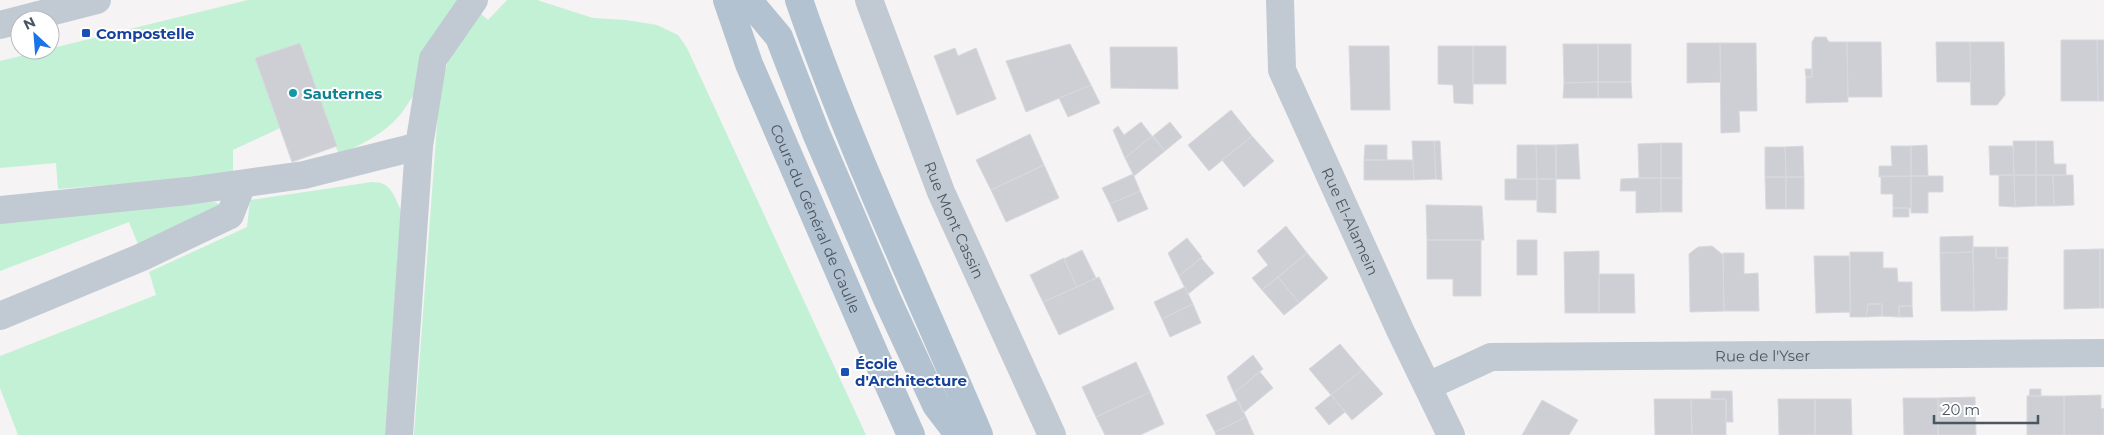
<svg xmlns="http://www.w3.org/2000/svg" width="2104" height="435" font-family="Montserrat,sans-serif">
	<style>
		.green { fill: #c3f1d5 }
		.building { fill: #cdcfd5; stroke: #d7d9de }
		.lines { fill: none; stroke-linecap: round; stroke-linejoin: round }
		.minor { stroke: #c1cad2; stroke-width: 28 }
		.major { stroke: #b3c2d1; stroke-width: 28 }
		.transit-dot { fill: #1a4fb4; stroke: #fff; stroke-width: 2 }
		.culture-dot { fill: #0f9aa8; stroke: #fff; stroke-width: 2 }
		.labels { text-anchor: middle; dominant-baseline: central; stroke-width: 4; stroke-linejoin: round; paint-order: stroke }
		.transit-label { font-size: 15px; font-weight: bold; fill: #164399; stroke: #fff; text-anchor: start }
		.culture-label { font-size: 15px; font-weight: bold; fill: #0d838f; stroke: #fff; text-anchor: start }
		.street-label { font-size: 15px; fill: #4a5661; stroke: #fff }
	</style>
	<rect width="100%" height="100%" fill="#f5f3f3"/>
	<path class="green" d="M248 0H458C442 34 423 88 399 116 384 134 360 145 339 155L300 43 255 58 280 128 233 150V175L58 189 56 163 0 168V61Z
		M507 0H537L593 18 626 20 657 25 678 35 687 48 866 435H414L440 85 453 47 480 13 488 20Z
		M372 182C392 182 393 195 401 210L385 435H18L0 388V356L156 295 149 272 247 227 250 200Z
		M214 202 222 205 139 247 129 222 0 271V222Z"/>
	<path class="building" d="M1815 37H1826L1829 42H1847L1848 102 1806 103V77H1812V42Z
		M2061 40H2097L2098 101H2061Z
		M2097 40H2104V101H2098Z
		M1847 42H1881L1882 97H1848Z
		M1936 42H1970L1971 82H1937Z
		M1970 42H2004L2005 95 1997 105H1971Z
		M300 43 337 146 292 162 255 58Z
		M1687 43H1720L1721 82 1687 83Z
		M1720 43H1756L1757 111H1739L1740 132 1721 133Z
		M1070 44 1091 85 1026 112 1006 61Z
		M1563 44H1598V82L1564 83Z
		M1598 44H1631V82H1598Z
		M1349 46H1389L1390 110H1351Z
		M1438 46H1473V104L1454 103 1453 85 1438 84Z
		M1473 46H1506V84H1473Z
		M1110 47H1177L1178 89 1111 88Z
		M955 48 958 56 976 48 996 99 957 115 934 56Z
		M1805 69H1812V77H1806Z
		M1598 82H1631L1632 98H1598Z
		M1598 82V98H1563L1564 83Z
		M1091 85 1100 103 1068 117 1059 98Z
		M1231 110 1252 136 1209 171 1188 145Z
		M1141 122 1152 136 1125 158 1113 130 1118 126 1124 135Z
		M1170 122 1182 137 1165 151 1153 136Z
		M1030 134 1044 165 991 190 976 160Z
		M1152 136 1165 151 1134 176 1125 158Z
		M1252 136 1274 161 1244 187 1222 160Z
		M1412 141H1434L1436 179 1414 180Z
		M1434 141H1440L1442 180 1436 179Z
		M2013 141H2036V175H2014Z
		M2036 141H2053L2054 164H2066V175H2036Z
		M1661 143V178H1639L1638 144Z
		M1661 143H1682V178H1661Z
		M1578 144 1580 179H1556V145Z
		M1365 145H1387V160H1364Z
		M1517 145H1536L1537 179H1517Z
		M1536 145H1556V179H1537Z
		M1927 145 1928 176H1911V146Z
		M1803 146 1804 177H1786L1785 147Z
		M1891 146H1911V176L1879 177V166H1892Z
		M1989 146H2013L2014 175H1990Z
		M1765 147H1785L1786 177H1765Z
		M1364 160H1413L1414 180H1364Z
		M1044 165 1059 198 1006 222 991 190Z
		M1133 174 1140 191 1110 204 1102 188Z
		M1999 175H2014L2015 207 1999 206Z
		M2014 175H2036V206L2015 207Z
		M2036 175H2053L2054 206H2036Z
		M2053 175H2073L2074 205 2054 206Z
		M1881 176H1911V208H1893V194H1881Z
		M1911 176H1943V192H1928V213H1911Z
		M1765 177H1786V209H1766Z
		M1786 177H1804V209H1786Z
		M1639 178H1661V212L1636 213V191H1620L1621 179Z
		M1661 178H1682V212H1661Z
		M1505 179H1537V200H1505Z
		M1537 179H1556V213L1537 212Z
		M1140 191 1148 209 1118 222 1110 204Z
		M1426 205 1482 206 1484 240H1427Z
		M1893 208H1909V217H1893Z
		M1286 226 1307 253 1262 290 1252 278 1268 265 1257 251Z
		M1973 236V252L1940 253V237Z
		M1187 238 1202 257 1179 276 1168 253Z
		M1427 240H1481V296H1453V279H1427Z
		M1517 240H1537V275H1517Z
		M1712 246 1723 255 1724 311 1690 312 1689 254 1698 247Z
		M1973 247H1996V258H2008L2007 310 1974 311Z
		M1996 247H2008V258H1996Z
		M2100 249V308L2064 309V250Z
		M2100 249H2104V308H2100Z
		M1082 250 1096 278 1077 287 1064 259Z
		M1599 251V313H1565L1564 252Z
		M1850 252H1883V268H1897L1898 282H1912V306H1899V317L1882 316V304H1868L1866 317H1850Z
		M1973 252 1974 311H1941L1940 253Z
		M1307 253 1328 278 1299 303 1278 277Z
		M1723 253H1744V274L1758 273 1759 311H1724Z
		M1814 256H1849L1851 312 1816 313Z
		M1064 258 1077 287 1043 302 1030 275Z
		M1201 258 1214 273 1188 294 1179 276Z
		M1599 274H1634L1635 313H1599Z
		M1099 277 1114 309 1059 335 1043 302Z
		M1278 277 1299 303 1284 315 1262 290Z
		M1185 287 1193 304 1162 319 1154 302Z
		M1193 304 1201 323 1170 337 1162 319Z
		M1868 304H1882V316L1866 317Z
		M1899 306H1912L1913 317H1899Z
		M1340 344 1362 370 1331 395 1309 369Z
		M1253 355 1263 369 1234 393 1227 377Z
		M1136 362 1150 392 1096 417 1082 387Z
		M1362 370 1383 394 1352 420 1331 395Z
		M1260 372 1273 388 1243 413 1234 393Z
		M2030 389H2041V396H2029Z
		M1711 391H1732L1733 422H1726V399H1711Z
		M1150 392 1164 424 1140 435H1105L1096 417Z
		M1331 395 1345 412 1329 425 1315 408Z
		M2101 395V409L2104 408V435H2064V396Z
		M2027 396H2064V435H2027Z
		M1975 397 1976 435H1938V398Z
		M1903 398H1938V435H1904Z
		M1654 399H1691L1692 435H1655Z
		M1691 399H1726V435H1692Z
		M1778 399H1815V435H1779Z
		M1815 399H1851L1852 435H1815Z
		M1238 400 1246 417 1215 432 1206 415Z
		M1542 400 1578 420 1569 435H1522Z
		M1246 417 1254 435H1216L1215 432Z"/>
	<g class="lines">
		<g class="minor">
			<path id="s1" d="M869 0 941 192 1052 435"/>
			<path id="s2" d="M1280 0 1282 70 1400 330 1451 435"/>
			<path d="M0 25 97 0"/>
			<path d="M0 210 188 191 304 175 419 146"/>
			<path d="M0 316 142 257 230 215 242 184"/>
			<path id="s3" d="M1428 386 1491 357 2104 353"/>
			<path d="M399 435 419 146 433 59 474 0"/>
		</g>
		<g class="major">
			<path id="s4" d="M727 0 749 64 873 350 911 435"/>
			<path d="M748 0 779 37 816 133 887 299 936 405 959 435"/>
			<path d="M799 0C850 148 918 291 979 435"/>
		</g>
	</g>
	<g class="transit-dot">
		<rect x="81" y="28" width="10" height="10" rx="2.5"/>
		<rect x="840" y="367" width="10" height="10" rx="2.5"/>
	</g>
	<circle class="culture-dot" cx="293" cy="93" r="5"/>
	<g class="labels">
		<g class="transit-label">
			<text x="96" y="33">Compostelle</text>
			<text x="855" y="363">École<tspan x="855" dy="17">d'Architecture</tspan></text>
		</g>
		<g class="culture-label">
			<text x="303" y="93">Sauternes</text>
		</g>
		<g class="street-label">
			<text stroke="none"><textPath href="#s4" startOffset="236">Cours du Général de Gaulle</textPath></text>
			<text stroke="none"><textPath href="#s1" startOffset="236">Rue Mont Cassin</textPath></text>
			<text stroke="none"><textPath href="#s2" startOffset="236">Rue El-Alamein</textPath></text>
			<text stroke="none"><textPath href="#s3" startOffset="341">Rue de l'Yser</textPath></text>
		</g>
	</g>
	<g transform="translate(35 35) rotate(334)"><circle r="24" fill="#ffffff" stroke="#b7bbc0"/>
	<path d="M0-4L9 19L0 12L-9 19Z" fill="#1a73e8"/>
	<text y="-8" font-size="14" font-weight="bold" text-anchor="middle" fill="#4a5661">N</text>
	</g>
	<path d="M1934 415v8h104v-8" fill="none" stroke="#4a5661" stroke-width="2.5"/>
	<text x="1942" y="415" font-size="15" fill="#4a5661" stroke="#ffffff" stroke-width="4" paint-order="stroke">20 m</text>
</svg>
